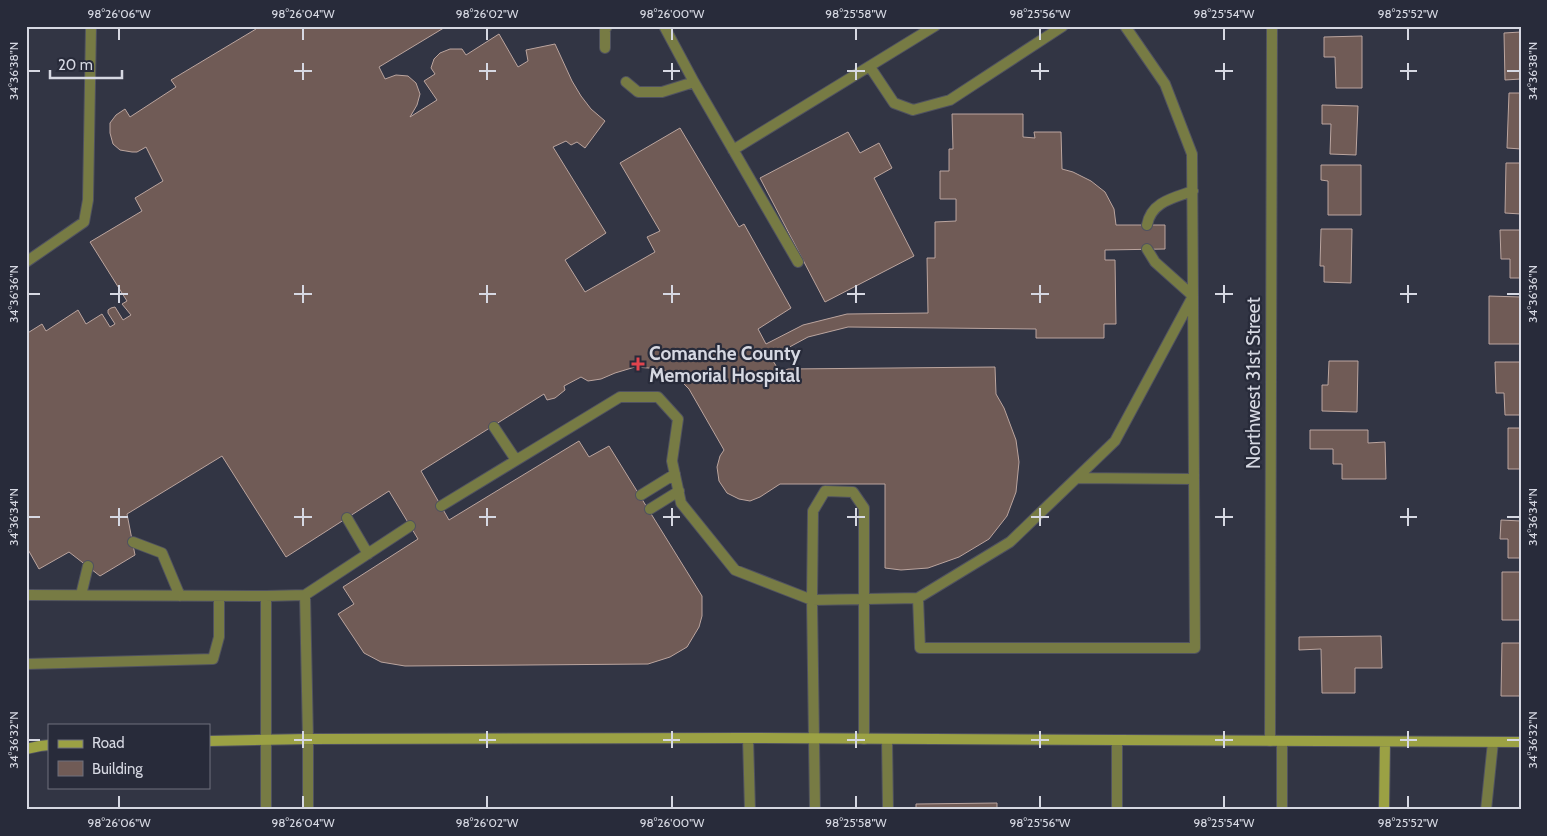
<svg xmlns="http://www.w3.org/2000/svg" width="1547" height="836" font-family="Cabin,sans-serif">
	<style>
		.building { fill: #705b56; stroke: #bba59f }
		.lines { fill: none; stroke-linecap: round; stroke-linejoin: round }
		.lane-casing { stroke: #505260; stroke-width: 12 }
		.street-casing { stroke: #505260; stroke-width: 12 }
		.secondary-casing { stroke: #505260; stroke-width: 12 }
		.lane { stroke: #777b44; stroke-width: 10 }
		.street { stroke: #777b44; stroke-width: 10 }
		.secondary { stroke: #9ba144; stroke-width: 10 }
		.ticks { fill: none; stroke: #d6d8e2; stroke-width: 2 }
		.health-dot { fill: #e0444e; stroke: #282b3a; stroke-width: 2 }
		.labels { text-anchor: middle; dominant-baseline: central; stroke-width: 4.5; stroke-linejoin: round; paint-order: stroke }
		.poi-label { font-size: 19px; font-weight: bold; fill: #d6d8e2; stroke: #282b3a; text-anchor: start }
		.street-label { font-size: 19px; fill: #d6d8e2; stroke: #282b3a }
		.neatline { fill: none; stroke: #d6d8e2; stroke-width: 2 }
		.ticks-label { font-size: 12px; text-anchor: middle; fill: #d6d8e2 }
	</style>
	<rect width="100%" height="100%" fill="#323544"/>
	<path class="building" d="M256 26H270L271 28 273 26H447L379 67 385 79 396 75 408 76 416 83 420 94 417 105 410 117 437 100 424 81 435 74 431 68 434 59 440 53 450 49H462L466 55 499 34 518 67 528 61 526 50 555 44 572 81 581 96 591 109 605 121 585 148 577 142 571 145 566 141 553 147 606 233 565 260 585 292 655 252 647 237 660 231 620 163 680 128 739 227 744 224 791 308 758 329 766 344 803 325 847 314 928 313 927 258H935V222L956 221V199H940V171H949V149H953L952 114H1023V137L1035 138 1034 132H1061L1062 169 1073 172 1091 181 1105 192 1114 209 1116 225H1165V249L1105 250V260H1115L1116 324H1104V338H1036V329L848 327 808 337 771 357 780 373 788 369 995 367 996 394 1004 408 1016 440 1019 462 1016 492 1007 516 989 539 959 557 928 568 901 570 885 568V484H780L760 497 750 501 739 499 727 493 719 481 717 467 720 456 724 450 689 389 679 379 662 369 635 367 615 373 601 379 588 381 581 377 564 386 565 390 555 398 547 400 544 394 421 471 449 520 579 441 589 457 609 446 702 596V616L699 627 687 647 670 657 648 664 405 666 381 662 364 653 338 614 354 604 343 587 418 539 389 491 286 557 222 456 127 514 135 555 100 576 69 552 39 569 26 546V334L42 324 46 331 78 310 86 324 102 314 110 327 115 324 108 313V310L111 308 115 307 123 320 131 315 122 304 127 301 90 242 142 211 135 198 163 181 146 147 137 152H132L120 150 113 144 110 133V123L116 115 125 109 130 117 176 87 171 80 256 29Z
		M1521 32V79L1505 80 1504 33Z
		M1362 36V88H1336L1335 57H1324V37Z
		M1509 93H1521V149L1507 148Z
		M1322 105 1358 106 1356 155 1330 154 1331 124H1322Z
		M848 132 860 153 879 143 892 168 874 178 914 256 825 302 760 178Z
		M1506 163H1521V214L1505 213Z
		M1321 165H1361V215H1328V181L1321 180Z
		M1321 229H1352L1351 283 1324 282V266H1320Z
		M1500 230H1521V278H1510V259H1501Z
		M1489 296 1521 297V344H1489Z
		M1329 361H1358L1357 412 1322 411V385H1328Z
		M1495 362H1521V415H1505L1504 393H1496Z
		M1508 428H1521V469H1508Z
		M1310 430H1368V443L1385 442 1386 479H1342V464H1333V449H1310Z
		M1501 520 1521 521V558H1508V539H1500Z
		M1502 572H1521V620H1502Z
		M1381 636 1382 668H1355V693H1322L1321 649 1299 650V637Z
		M1502 643H1521V696H1501Z
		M997 803V810H916V804Z"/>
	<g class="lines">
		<g class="lane-casing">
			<path id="lane" d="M664 26 694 82 798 262
				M605 48V30L607 26
				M870 67 894 103 913 110 950 100 1063 26
				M626 82 638 92H662L694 82
				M733 150 935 26
				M1147 225C1151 202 1173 198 1193 191
				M26 262 84 222 88 200 91 26
				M494 427 516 460
				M1077 478 1194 479 1193 296 1155 262 1147 249
				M641 495 675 474
				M441 506 620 397H658L678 419 672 461 681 503 735 570 812 600 918 598 1010 542 1115 441 1193 296 1192 154 1165 84 1125 26
				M650 509 679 491
				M347 518 368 554
				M133 542 162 553 180 596
				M26 595 266 596 305 595 410 526
				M81 595 88 566
				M305 595 308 739V810
				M266 596V810
				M918 598 920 648H1195L1194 479
				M26 664 213 659 219 637V596
				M887 739 888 810
				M1117 740V810
				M1282 741V810
				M815 810 812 600 813 511 825 491 853 492 864 508V739
				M1486 810 1493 742"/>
		</g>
		<g class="street-casing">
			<path id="street" d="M748 738 750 810
				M1270 741 1272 26"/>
		</g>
		<g class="secondary-casing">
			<path id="secondary" d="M209 741 308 739 748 738 1521 742
				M26 749 40 746 49 745
				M1384 810 1385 742"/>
		</g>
		<use href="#lane" class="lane"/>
		<use href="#street" class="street"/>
		<use href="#secondary" class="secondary"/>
	</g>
	<path class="ticks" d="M119 28V40M303 28V40M487 28V40M672 28V40M856 28V40M1040 28V40M1224 28V40M1408 28V40M303 63V80M487 63V80M672 63V80M856 63V80M1040 63V80M1224 63V80M1408 63V80M28 71H40M294 71H312M479 71H496M663 71H680M847 71H865M1031 71H1049M1215 71H1233M1400 71H1417M1507 71H1520M119 285V303M303 285V303M487 285V303M672 285V303M856 285V303M1040 285V303M1224 285V303M1408 285V303M28 294H40M110 294H128M294 294H312M479 294H496M663 294H680M847 294H865M1031 294H1049M1215 294H1233M1400 294H1417M1507 294H1520M119 508V526M303 508V526M487 508V526M672 508V526M856 508V526M1040 508V526M1224 508V526M1408 508V526M28 517H40M110 517H128M294 517H312M479 517H496M663 517H680M847 517H865M1031 517H1049M1215 517H1233M1400 517H1417M1507 517H1520M303 731V748M487 731V748M672 731V748M856 731V748M1040 731V748M1224 731V748M1408 731V748M28 740H40M294 740H312M479 740H496M663 740H680M847 740H865M1031 740H1049M1215 740H1233M1400 740H1417M1507 740H1520M119 796V808M303 796V808M487 796V808M672 796V808M856 796V808M1040 796V808M1224 796V808M1408 796V808"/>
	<path class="health-dot" d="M635.5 356.5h5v5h5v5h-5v5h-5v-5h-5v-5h5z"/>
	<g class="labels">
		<g class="poi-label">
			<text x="649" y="353">Comanche County<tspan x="649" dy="22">Memorial Hospital</tspan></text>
		</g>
		<g class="street-label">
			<text transform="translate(1253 383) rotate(-90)">Northwest 31st Street</text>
		</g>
	</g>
	<rect width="1547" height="836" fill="none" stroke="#282b3a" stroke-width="55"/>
	<rect x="48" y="724" width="162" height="65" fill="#282b3a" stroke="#6e707d"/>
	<rect x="58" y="740" width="25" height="8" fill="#9ba144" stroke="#6e707d"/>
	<text x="92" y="748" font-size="15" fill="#d6d8e2">Road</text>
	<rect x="58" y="761" width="25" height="15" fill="#705b56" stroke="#6e707d"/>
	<text x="92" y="774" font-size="15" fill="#d6d8e2">Building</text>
	<path d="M50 70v8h72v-8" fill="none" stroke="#d6d8e2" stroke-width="2.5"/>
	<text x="58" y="70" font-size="15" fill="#d6d8e2" stroke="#282b3a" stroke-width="4" paint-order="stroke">20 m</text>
	<rect x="28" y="28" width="1492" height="780" class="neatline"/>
	<g class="ticks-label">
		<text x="119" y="18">98°26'06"W</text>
		<text x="303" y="18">98°26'04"W</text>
		<text x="487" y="18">98°26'02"W</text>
		<text x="672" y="18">98°26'00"W</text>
		<text x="856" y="18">98°25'58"W</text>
		<text x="1040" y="18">98°25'56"W</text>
		<text x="1224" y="18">98°25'54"W</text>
		<text x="1408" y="18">98°25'52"W</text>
		<text transform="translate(14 71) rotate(-90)" y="4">34°36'38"N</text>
		<text transform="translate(1533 71) rotate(-90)" y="4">34°36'38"N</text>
		<text transform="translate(14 294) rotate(-90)" y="4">34°36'36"N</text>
		<text transform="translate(1533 294) rotate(-90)" y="4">34°36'36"N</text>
		<text transform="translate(14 517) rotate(-90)" y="4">34°36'34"N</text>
		<text transform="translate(1533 517) rotate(-90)" y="4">34°36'34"N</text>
		<text transform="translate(14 740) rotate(-90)" y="4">34°36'32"N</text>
		<text transform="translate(1533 740) rotate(-90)" y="4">34°36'32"N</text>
		<text x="119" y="827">98°26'06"W</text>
		<text x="303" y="827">98°26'04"W</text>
		<text x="487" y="827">98°26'02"W</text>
		<text x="672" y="827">98°26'00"W</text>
		<text x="856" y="827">98°25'58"W</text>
		<text x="1040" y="827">98°25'56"W</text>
		<text x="1224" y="827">98°25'54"W</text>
		<text x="1408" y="827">98°25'52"W</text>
	</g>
</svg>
